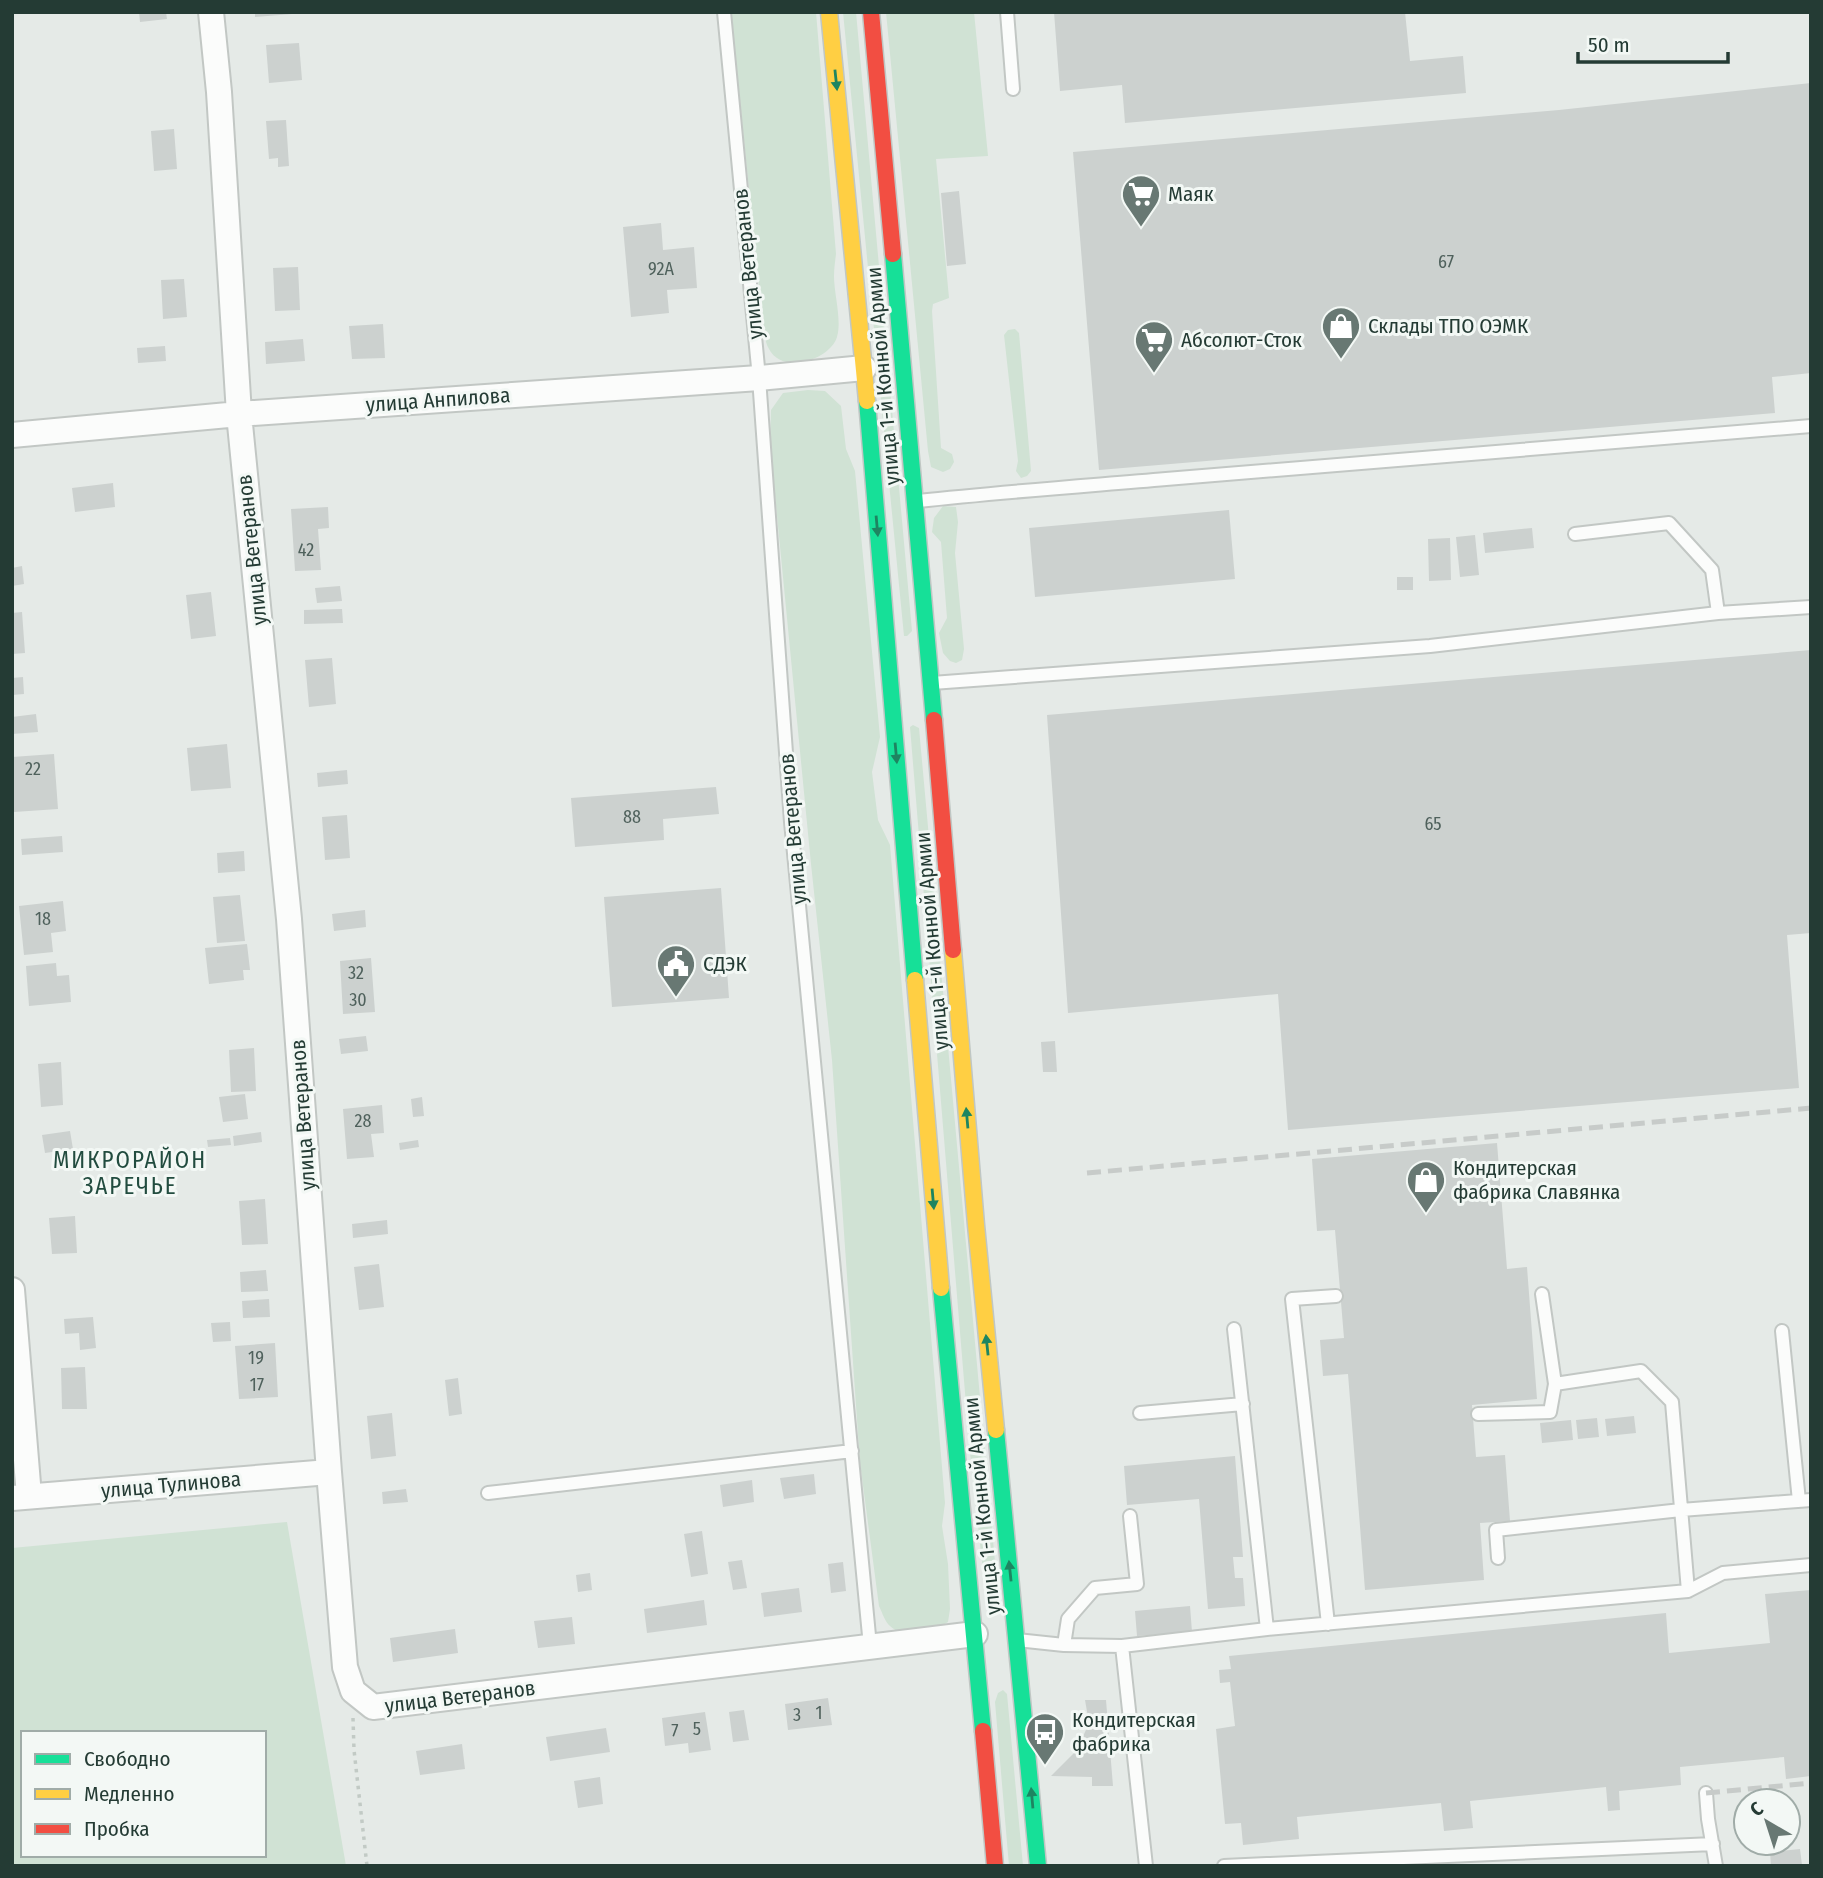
<svg xmlns="http://www.w3.org/2000/svg" width="1823" height="1878" font-family="'Fira Sans Condensed',sans-serif">
	<style>
		.green { fill: #d0e2d4; fill-rule: evenodd }
		.building { fill: #ccd1cf }
		.lines { fill: none; stroke-linecap: round; stroke-linejoin: round }
		.lane-casing { stroke: #c2c7c4; stroke-width: 16 }
		.street-casing { stroke: #c2c7c4; stroke-width: 28 }
		.fast-casing { stroke: #c0c7c4; stroke-width: 19 }
		.slow-casing { stroke: #c0c7c4; stroke-width: 19 }
		.jam-casing { stroke: #c0c7c4; stroke-width: 19 }
		.path { stroke: #c2cac5; stroke-width: 3.5; stroke-dasharray: 3.5 5; stroke-linecap: butt }
		.lane { stroke: #fbfcfb; stroke-width: 12 }
		.street { stroke: #fbfcfb; stroke-width: 24 }
		.fast { stroke: #16e098; stroke-width: 16 }
		.slow { stroke: #ffcf43; stroke-width: 16 }
		.jam { stroke: #f24e42; stroke-width: 16 }
		.rail { stroke: #c7cbc9; stroke-width: 5; stroke-dasharray: 14 7; stroke-linecap: butt }
		.oneway { fill: #1e8561 }
		.labels { text-anchor: middle; dominant-baseline: central; stroke-width: 6; stroke-linejoin: round; paint-order: stroke }
		.number-label { font-size: 18px; fill: #4f615c }
		.poi-label { font-size: 21px; fill: #243b34; stroke: #f3f8f5; text-anchor: start }
		.street-label { font-size: 21px; fill: #243b34; stroke: #f3f8f5 }
		.neighbourhood-label { font-size: 23px; letter-spacing: 2px; fill: #224c3f; stroke: #f3f8f5 }
	</style>
	<rect width="100%" height="100%" fill="#e5eae7"/>
	<path class="green" d="M731 12H816L836 254C835 262 834 269 834 276 834 294 842 320 837 337 830 360 782 375 769 349 764 341 764 327 762 317Z
		M843 12H856L912 631 907 636H904Z
		M886 12H974L988 156 936 159 949 298 933 304 932 311 941 448 952 454 954 462 950 469 943 472 931 467 928 451Z
		M1015 329 1019 333 1031 471 1027 476 1021 478 1016 471 1018 461 1004 335 1008 330Z
		M808 390 825 391 841 406 846 449 855 471 880 737 872 772 878 820 890 845 945 1503 942 1526 948 1564 950 1609 948 1622C934 1631 904 1640 890 1626 885 1622 882 1612 879 1606L860 1463 832 1060 811 864 770 444 771 410 783 393Z
		M943 506 956 507 958 522 955 553 964 649 962 660 956 663 950 661 943 653 939 633 947 618 941 542 932 532 934 518Z
		M913 725 919 728 999 1606 993 1609 989 1606 986 1598 970 1453 910 727Z
		M287 1522 346 1866H12V1548ZM23 1733H264V1855H23Z
		M1003 1690 1007 1694 1023 1866H1009L995 1702 998 1693Z"/>
	<path class="building" d="M139 12H166L167 19 140 22Z
		M255 12H292V14L255 17Z
		M1054 12H1405L1410 61 1463 56 1466 93 1125 123 1122 85 1060 91Z
		M299 43 302 80 269 83 266 45Z
		M1811 83V373L1772 377 1775 413 1099 470 1073 152 1559 110Z
		M286 120 289 166 278 167V158L269 159 266 121Z
		M174 129 177 169 154 171 151 131Z
		M959 191 966 264 947 266 941 193Z
		M661 223 663 250 694 247 697 288 667 290 669 313 631 317 623 227Z
		M298 267 300 310 275 311 273 268Z
		M184 279 187 317 163 319 161 280Z
		M383 324 385 358 352 359 349 326Z
		M303 339 305 361 266 364 265 342Z
		M165 346 166 361 138 363 137 348Z
		M113 483 115 507 75 512 72 488Z
		M328 507 329 528 318 529 321 570 295 571 291 509Z
		M1229 510 1235 579 1035 597 1029 528Z
		M1532 528 1534 548 1485 553 1483 533Z
		M1475 535 1479 575 1460 577 1456 537Z
		M1450 538 1451 580 1429 581 1428 539Z
		M22 566 24 584 12 586V568Z
		M1397 577H1413V590H1397Z
		M340 586 342 601 317 603 315 588Z
		M211 592 216 636 191 639 186 595Z
		M342 609 343 623 304 624V610Z
		M22 612 25 653 12 654V613Z
		M1811 650V933L1787 935 1799 1088 1288 1130 1278 994 1068 1013 1047 715Z
		M332 658 336 704 309 707 305 660Z
		M23 677 24 694 12 695V678Z
		M36 714 38 732 12 734V717Z
		M227 744 231 788 191 791 187 748Z
		M54 754 58 809 14 812 12 757Z
		M347 770 348 784 318 787 317 773Z
		M716 787 719 814 663 819 664 840 575 847 571 798Z
		M347 815 350 858 325 860 322 817Z
		M62 836 63 852 22 855 21 839Z
		M244 851 245 871 218 873 217 853Z
		M721 888 729 998 612 1007 604 897Z
		M240 895 245 941 217 943 213 897Z
		M63 901 66 931 51 933 53 952 24 955 19 906Z
		M365 910 366 927 334 931 332 914Z
		M247 944 250 970H243L244 980 209 984 205 948Z
		M371 958 375 1012 343 1014 340 961Z
		M56 963 57 976 69 975 71 1002 29 1006 26 966Z
		M366 1036 368 1051 341 1054 339 1039Z
		M1055 1041 1057 1072H1043L1041 1042Z
		M254 1048 256 1091 231 1092 229 1050Z
		M61 1062 63 1105 41 1107 38 1064Z
		M245 1094 248 1119 223 1122 219 1097Z
		M422 1097 424 1116 413 1117 411 1099Z
		M382 1105 384 1133 371 1134 374 1157 347 1159 343 1109Z
		M70 1131 73 1149 45 1153 42 1135Z
		M261 1132 262 1142 234 1146 233 1136Z
		M230 1138 231 1145 208 1147 207 1140Z
		M418 1140 419 1147 400 1150 399 1143Z
		M1497 1143 1507 1269 1527 1267 1537 1399 1472 1405 1476 1457 1505 1455 1510 1521 1480 1523 1484 1580 1365 1590 1348 1374 1323 1376 1320 1340 1344 1338 1335 1230 1317 1231 1312 1159Z
		M265 1199 268 1244 242 1245 239 1201Z
		M75 1216 77 1253 52 1254 49 1218Z
		M387 1220 388 1234 353 1238 352 1224Z
		M379 1264 384 1307 359 1310 354 1267Z
		M266 1270 268 1291 241 1292 240 1272Z
		M269 1299 270 1317 243 1318 242 1301Z
		M93 1317 96 1348 80 1350 79 1333 65 1334 64 1319Z
		M230 1322 231 1341 213 1342 211 1323Z
		M275 1343 278 1397 239 1399 235 1346Z
		M85 1367 87 1409H62L61 1368Z
		M458 1378 462 1414 449 1416 445 1380Z
		M392 1413 396 1456 371 1459 367 1416Z
		M1634 1416 1636 1433 1607 1436 1605 1419Z
		M1597 1418 1599 1437 1578 1439 1576 1420Z
		M1571 1420 1573 1440 1542 1443 1540 1423Z
		M1235 1456 1243 1557H1233L1235 1578H1243L1245 1606 1208 1609 1199 1499 1127 1505 1124 1466Z
		M814 1474 816 1494 784 1499 780 1478Z
		M752 1480 754 1502 723 1507 720 1485Z
		M406 1489 408 1502 383 1504 382 1492Z
		M702 1531 708 1574 691 1577 684 1534Z
		M742 1560 747 1588 733 1590 728 1562Z
		M843 1562 846 1591 831 1593 828 1564Z
		M590 1573 592 1590 578 1592 576 1575Z
		M799 1588 802 1612 764 1617 761 1593Z
		M1811 1590V1776L1786 1779 1784 1757 1680 1767 1681 1785 1619 1791 1620 1810 1608 1811 1606 1787 1470 1801 1473 1828 1444 1831 1441 1803 1297 1817 1299 1839 1243 1845 1241 1823 1225 1824 1216 1729 1235 1726 1230 1682 1220 1683 1219 1670 1231 1669 1229 1656 1666 1613 1669 1653 1770 1643 1765 1594Z
		M704 1600 707 1625 647 1633 644 1609Z
		M1190 1606 1192 1632 1137 1636 1135 1611Z
		M572 1617 575 1644 538 1648 534 1621Z
		M455 1629 458 1653 393 1662 390 1638Z
		M828 1698 832 1725 788 1730 785 1704Z
		M1085 1700H1106L1113 1786H1092V1777L1051 1776 1077 1750 1089 1723Z
		M744 1710 749 1740 733 1742 729 1712Z
		M705 1712 711 1750 689 1753 688 1743 665 1746 662 1718Z
		M606 1728 610 1752 550 1761 546 1737Z
		M462 1744 465 1769 420 1775 416 1751Z
		M600 1777 603 1804 578 1808 574 1781Z
		M1800 1849 1802 1865 1771 1866 1770 1852Z"/>
	<g class="lines">
		<g class="lane-casing">
			<path id="lane" d="M724 12 759 378 791 822 870 1646
				M1007 12 1013 89
				M918 501C1001 492 1084 486 1166 479 1381 460 1596 443 1811 426
				M1575 534 1669 523 1712 570 1718 613
				M932 683 1430 646 1718 613 1811 607
				M1542 1294 1555 1384
				M1234 1329 1267 1629
				M1782 1331 1799 1501
				M1140 1413 1243 1404
				M1478 1414 1550 1412 1555 1384 1641 1371 1672 1402 1688 1591
				M488 1493 852 1451
				M1498 1558 1496 1530 1681 1510 1811 1500
				M1328 1624 1292 1299 1336 1296
				M1017 1640 1064 1645 1122 1646 1267 1629 1688 1591 1723 1573 1811 1565
				M1064 1645 1068 1619 1095 1588 1137 1584 1130 1516
				M1122 1646 1146 1866
				M1706 1793 1708 1819 1716 1866
				M1224 1866 1713 1844"/>
		</g>
		<g class="street-casing">
			<path id="street" d="M211 12 219 92 239 414 289 919 329 1472 345 1667 353 1691 373 1707 975 1634
				M12 435 239 414 759 378 864 368
				M12 1290 29 1496
				M12 1498 329 1472"/>
		</g>
		<g class="fast-casing">
			<path id="fast" d="M893 254 934 720
				M867 401 915 980
				M941 1288 983 1731
				M996 1430 1038 1866"/>
		</g>
		<g class="slow-casing">
			<path id="slow" d="M829 12 867 401
				M953 950 976 1225 996 1430
				M915 980 941 1288"/>
		</g>
		<g class="jam-casing">
			<path id="jam" d="M871 12 893 254
				M934 720 953 950
				M983 1731 995 1866"/>
		</g>
		<path class="path" d="M353 1718 354 1750 367 1866"/>
		<use href="#lane" class="lane"/>
		<use href="#street" class="street"/>
		<use href="#fast" class="fast"/>
		<use href="#slow" class="slow"/>
		<use href="#jam" class="jam"/>
		<path class="rail" d="M1087 1173 1811 1108
			M1706 1793 1811 1783"/>
	</g>
	<defs><path id="oneway-solid" d="M-6-.8H1V-3.2L6.5 0L1 3.2V.8H-6Z" transform="scale(1.75)"/></defs>
	<g class="oneway">
		<use href="#oneway-solid" transform="translate(836 80) rotate(84)"/>
		<use href="#oneway-solid" transform="translate(877 526) rotate(85)"/>
		<use href="#oneway-solid" transform="translate(896 753) rotate(85)"/>
		<use href="#oneway-solid" transform="translate(967 1118) rotate(-95)"/>
		<use href="#oneway-solid" transform="translate(933 1199) rotate(85)"/>
		<use href="#oneway-solid" transform="translate(987 1345) rotate(-96)"/>
		<use href="#oneway-solid" transform="translate(1010 1571) rotate(-96)"/>
		<use href="#oneway-solid" transform="translate(1032 1798) rotate(-95)"/>
	</g>
	<defs>
		<g id="supermarket-pin" transform="scale(2.0125)"><path d="M0 17L-7.5 6A9.5 9.5 0 1 1 7.5 6Z" fill="#687873" stroke="#f3f8f5"/><path d="M-6-5.5h2.5l.6 2H6L4.5 2H-2.5L-4.4-4H-6ZM-1.5 3.2a1.3 1.3 0 1 0 .1 0ZM3 3.2a1.3 1.3 0 1 0 .1 0Z" fill="#fff"/></g>
		<g id="shop-pin" transform="scale(2.0125)"><path d="M0 17L-7.5 6A9.5 9.5 0 1 1 7.5 6Z" fill="#687873" stroke="#f3f8f5"/><path d="M-5-2.5h2.3a2.7 3.5 0 0 1 5.4 0H5L5.5 6h-11ZM-1.5-2.5h3a1.5 2.3 0 0 0-3 0Z" fill="#fff"/></g>
		<g id="civic-pin" transform="scale(2.0125)"><path d="M0 17L-7.5 6A9.5 9.5 0 1 1 7.5 6Z" fill="#687873" stroke="#f3f8f5"/><path d="M-.6-6.5H3V-4.5H.6V-3L4-1V1h2V6H-6V1h2V-1L-.6-3ZM-1.2 2.5V6h2.4V2.5Z" fill="#fff"/></g>
		<g id="bus-pin" transform="scale(2.0125)"><path d="M0 17L-7.5 6A9.5 9.5 0 1 1 7.5 6Z" fill="#687873" stroke="#f3f8f5"/><path d="M-5-6H5V4H4V6H2V4H-2V6H-4V4H-5ZM-3.5-4V0h7V-4ZM-3.5 1.2v1.5H-2V1.2ZM2 1.2v1.5H3.5V1.2Z" fill="#fff"/></g>
	</defs>
	<g fill-rule="evenodd">
		<use href="#supermarket-pin" x="1141" y="194"/>
		<use href="#shop-pin" x="1341" y="326"/>
		<use href="#supermarket-pin" x="1154" y="340"/>
		<use href="#civic-pin" x="676" y="964"/>
		<use href="#shop-pin" x="1426" y="1180"/>
		<use href="#bus-pin" x="1045" y="1732"/>
	</g>
	<g class="labels">
		<g class="number-label">
			<text x="1446" y="262">67</text>
			<text x="661" y="269">92А</text>
			<text x="306" y="550">42</text>
			<text x="33" y="769">22</text>
			<text x="632" y="817">88</text>
			<text x="1433" y="824">65</text>
			<text x="43" y="919">18</text>
			<text x="356" y="973">32</text>
			<text x="358" y="1000">30</text>
			<text x="363" y="1121">28</text>
			<text x="256" y="1358">19</text>
			<text x="257" y="1385">17</text>
			<text x="819" y="1713">1</text>
			<text x="797" y="1715">3</text>
			<text x="697" y="1729">5</text>
			<text x="675" y="1731">7</text>
		</g>
		<g class="poi-label">
			<text x="1168" y="194">Маяк</text>
			<text x="1368" y="326">Склады ТПО ОЭМК</text>
			<text x="1181" y="340">Абсолют-Сток</text>
			<text x="703" y="964">СДЭК</text>
			<text x="1453" y="1168">Кондитерская<tspan x="1453" dy="24">фабрика Славянка</tspan></text>
			<text x="1072" y="1720">Кондитерская<tspan x="1072" dy="24">фабрика</tspan></text>
		</g>
		<g class="street-label">
			<text transform="translate(748 264) rotate(-96)">улица Ветеранов</text>
			<text transform="translate(883 376) rotate(-95)">улица 1-й Конной Армии</text>
			<text transform="translate(438 400) rotate(-4)">улица Анпилова</text>
			<text transform="translate(252 550) rotate(-96)">улица Ветеранов</text>
			<text transform="translate(793 829) rotate(-95)">улица Ветеранов</text>
			<text transform="translate(932 941) rotate(-95)">улица 1-й Конной Армии</text>
			<text transform="translate(303 1115) rotate(-94)">улица Ветеранов</text>
			<text transform="translate(171 1485) rotate(-5)">улица Тулинова</text>
			<text transform="translate(982 1506) rotate(-96)">улица 1-й Конной Армии</text>
			<text transform="translate(460 1697) rotate(-7)">улица Ветеранов</text>
		</g>
		<g class="neighbourhood-label">
			<text x="130" y="1160">МИКРОРАЙОН<tspan x="130" dy="26">ЗАРЕЧЬЕ</tspan></text>
		</g>
	</g>
	<rect width="1823" height="1878" fill="none" stroke="#243b34" stroke-width="28"/>
	<rect x="21" y="1731" width="245" height="126" fill="#f3f8f5" stroke="#a0aca8" stroke-width="2"/>
	<rect x="35" y="1754" width="35" height="10" fill="#16e098" stroke="#a0aca8" stroke-width="2"/>
	<text x="84" y="1766" font-size="21" fill="#243b34">Свободно</text>
	<rect x="35" y="1789" width="35" height="10" fill="#ffcf43" stroke="#a0aca8" stroke-width="2"/>
	<text x="84" y="1801" font-size="21" fill="#243b34">Медленно</text>
	<rect x="35" y="1824" width="35" height="10" fill="#f24e42" stroke="#a0aca8" stroke-width="2"/>
	<text x="84" y="1836" font-size="21" fill="#243b34">Пробка</text>
	<g transform="translate(1767 1822) rotate(321)"><circle r="33" fill="#f3f8f5" stroke="#a0aca8" stroke-width="2"/>
	<path d="M0-5L12 26L0 18L-12 26Z" fill="#687873"/>
	<text y="-10" font-size="19" font-weight="bold" text-anchor="middle" fill="#243b34">С</text>
	</g>
	<path d="M1578 52v10h150v-10" fill="none" stroke="#243b34" stroke-width="3.5"/>
	<text x="1588" y="52" font-size="21" fill="#243b34" stroke="#f3f8f5" stroke-width="5" paint-order="stroke">50 m</text>
</svg>
